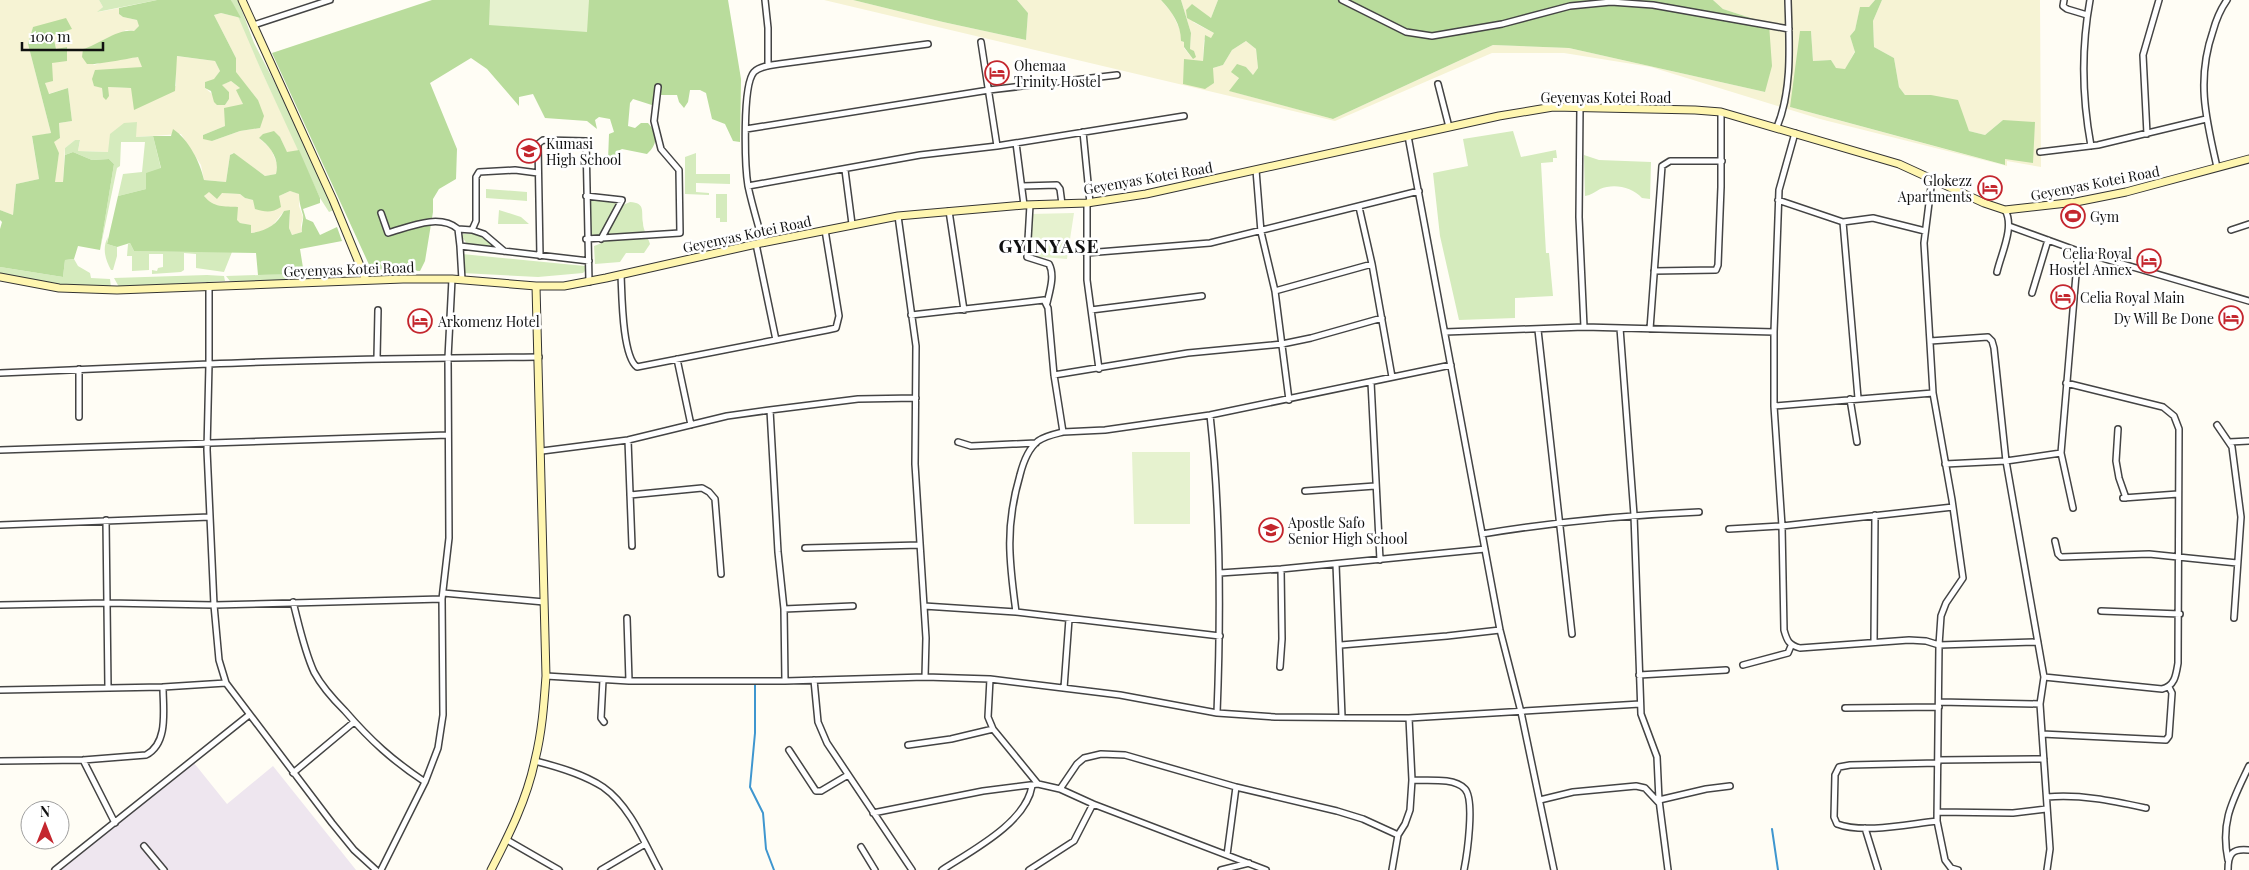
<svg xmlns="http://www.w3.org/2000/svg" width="2249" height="870" font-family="'Playfair Display',serif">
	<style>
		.industrial { fill: #eee6ef }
		.farmland { fill: #f6f3d4 }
		.green { fill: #d5ebbd }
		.forest { fill: #b9dc9c; fill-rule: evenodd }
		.pitch { fill: #e6f2cf }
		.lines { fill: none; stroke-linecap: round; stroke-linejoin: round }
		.stream { stroke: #3f96cf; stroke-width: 2 }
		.street-casing { stroke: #444; stroke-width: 8 }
		.secondary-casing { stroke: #333; stroke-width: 9 }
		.street { stroke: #fff; stroke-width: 5 }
		.secondary { stroke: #fff6b0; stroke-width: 7 }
		.labels { text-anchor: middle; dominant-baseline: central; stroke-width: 5; stroke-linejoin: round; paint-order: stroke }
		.poi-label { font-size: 14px; fill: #111; stroke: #fff; text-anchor: start }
		.street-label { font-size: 14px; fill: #111; stroke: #fff }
		.district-label { font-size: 19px; font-weight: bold; letter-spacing: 1px; fill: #111; stroke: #fff }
	</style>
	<rect width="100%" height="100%" fill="#fffdf5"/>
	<path class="industrial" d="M194 763 227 804 273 766 356 870H60Z"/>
	<path class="farmland" d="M0 0H99L103 7 98 12 119 8V14L123 17 137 20 140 26 134 31 126 30 98 45 83 49 94 65 106 61 138 57 141 62 143 67 129 69 102 88 103 97 108 87 131 88 176 86V56L215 61 220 71 214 80 205 82V88L225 105 229 99V92L221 85 231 81 240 88 237 90 243 104 225 126 203 135 212 141 240 131 260 128 258 100 235 72 236 58 214 15 221 13 241 18 261 70 299 150 287 153 280 137 259 138 271 149 278 166 276 174 265 176 233 153 230 155 226 182 204 180 201 165 181 134 136 137V122L109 152 78 151 80 141 75 140 65 148 63 183 54 182 59 153 53 142 60 138 59 123 72 121 68 88 48 94 45 83 52 63 67 47 56 50 53 35 33 27 28 44 51 133 32 137 39 179 16 184 13 215 0 210Z
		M824 0H853L943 22 1026 40 1028 13 1017 0H1161L1172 13 1181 32V41L1184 42V48L1193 59 1190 49 1191 33 1181 0H1218L1211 18 1206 16 1193 22 1214 33V37L1204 40 1203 61 1213 68 1223 65 1232 50 1246 41 1256 49 1258 68 1254 76 1246 67 1230 91 1333 119 1493 45 1569 48 1765 92 1769 24 1723 9 1713 0H1875L1869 7 1860 8 1855 30 1850 36 1855 51 1845 70 1836 69 1831 60 1813 61 1811 31 1790 107 2004 165 2003 120 1985 135 1969 131 1931 95H1905L1899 87 1894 58 1874 47 1873 21 1882 0H2040L2041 167 2007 161V166L1820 119 1651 67 1564 53H1492L1335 121Z
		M290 191 300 194 299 206 303 217 301 225 302 232 292 235 289 228 290 214 284 211 273 225 262 232 250 233 245 224 240 223 209 202 204 196 207 192 240 194 245 198 253 200 279 196Z"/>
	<path class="green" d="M99 0H157L97 12 103 7Z
		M231 0H238L254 43 279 91 334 210 329 212 320 198 261 70Z
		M137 122 136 137 153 136 161 169 146 189 118 196 123 174 142 172 145 142H121L120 166 117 168 100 250 114 164 109 159 92 160 73 152 65 155V148L75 140H80L78 151 108 152 110 134 124 123Z
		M1513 131 1521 157 1556 150 1557 158H1553V162L1541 163 1546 253H1549L1553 296 1515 298V318L1459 320 1440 236 1433 173 1468 166 1463 139Z
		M696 153V174H730V184L696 183V192L709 193V195L685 194V157Z
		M1584 155 1599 160 1651 162 1650 199 1642 198C1632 187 1614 183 1600 189 1595 192 1591 195 1585 196Z
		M486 189 527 192V201L486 198Z
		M716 194H727V222H720V218H716Z
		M589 199 615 202 617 204 599 237 591 235 587 218Z
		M630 202C646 203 641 211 643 223 643 230 648 237 650 244L644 253H626L620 262 595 264 594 246 602 243 623 205Z
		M499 210 521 217 529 224H498Z
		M479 233 499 248 468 245 462 237 463 234Z
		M108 237 107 244 117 247V256L113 270H111C105 259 102 248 108 237Z
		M130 243 134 251 232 252 224 272 196 268V254L184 253V270L181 272 152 274V270L157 271 158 268 163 267V254H149V270L132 271V256H127L128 244Z
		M462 254 585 266V271L583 273 538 277 462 273Z
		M74 259 78 266 90 273 91 278 110 279 111 287 54 285 0 275V267L63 277 65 260Z
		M292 274 291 281H230L226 276Z
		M207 275 224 276 225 281 119 287 114 278Z"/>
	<path class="forest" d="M157 0H231L241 18 221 13 214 15 236 58V72L258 100 264 116 260 128 240 131 212 141 203 139V135L225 126 224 108 243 104 236 90 240 88 231 81 222 85 229 92V99L225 105H217L214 102 211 91 205 88V82L214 79 220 71 215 61 177 56 175 91 134 110 131 88 108 87 109 96 106 100 103 97 102 88 94 86 92 79 95 70 142 67 138 57C125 59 97 65 87 64L82 57 83 49C100 44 118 28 134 31L139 26 137 20 123 17 119 14V8Z
		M432 0H728L741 79 740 142 733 141 725 124 712 119 706 93 700 90H690L688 102 684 108 679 102 677 95H661L655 106 633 99 630 103 628 126 635 128 641 123H648C658 134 658 144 647 154L622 149 618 151 617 161 608 160 609 134 614 132 610 119 599 117 595 120 597 129 587 121 545 118 533 94 519 97V106L487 69 471 58 430 83 457 149 456 179 439 189 433 199V212L425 261 420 271 371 269 272 53Z
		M853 0H1017L1028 13 1026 40 943 22Z
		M1161 0H1181L1191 33 1190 49 1194 51 1196 57 1193 59 1184 47V42L1181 41C1181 24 1172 12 1161 0Z
		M1218 0H1713L1723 9 1769 24 1772 66 1765 92 1569 48 1493 45 1333 119 1229 91 1239 78 1231 72 1237 64 1246 67 1253 75 1258 68 1256 49 1246 41 1232 50 1223 65 1213 68 1214 83 1205 89 1183 84 1184 59 1203 61 1205 35 1211 38 1214 33 1187 18 1186 10 1192 4 1211 18Z
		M1875 0H1882L1873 21 1874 47 1894 58 1899 87 1905 95H1931L1958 100 1969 131 1985 135 2003 120 2035 122 2033 163 2005 159V165L1790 107 1800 31H1811L1813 61 1831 60 1836 68 1845 69 1855 52 1850 36 1855 30 1860 7H1869Z
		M66 18 72 29 53 35 56 49 67 47V61L52 63 53 81 45 83 49 94 68 88 72 121 59 123 60 138 54 142 59 153 55 182H63L65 155 73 152 92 160 109 159 114 164 100 250 78 246 74 259 65 260 63 277 0 267V229L2 222 0 220V210L13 215 16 184 39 179 32 136 51 133 28 44 33 27Z
		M173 129C189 140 200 162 204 180L226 182 230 155 234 153 265 176 276 174C280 159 270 146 259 138L263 134 274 131 280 137 287 152 299 150 320 198V203L303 209 306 219 313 222 320 235 337 227 342 241 300 249 304 274 258 275 256 253 134 251 130 243 117 247 107 244 118 196 146 189V173L161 168 153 136H171ZM290 191 299 194C299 202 301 208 303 215 304 220 301 226 302 232L292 235 289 228 290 210 284 211C277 225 266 231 251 233V225L240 223 237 220 238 207C224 206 214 208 204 196L209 192 217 199 222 193 240 194 245 198 253 200 255 209C265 212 272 213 281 207L279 196Z"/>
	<path class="pitch" d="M490 0H589L587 32 489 25Z
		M1074 213 1067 259 1029 256 1030 214Z
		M1132 452H1190V524H1134Z"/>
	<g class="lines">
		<path class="stream" d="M755 685V733L750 787 763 813 766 849 774 870
			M1772 829 1778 870"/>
		<g class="street-casing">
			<path id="street" d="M765 0 768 28V66
				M1342 0 1406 32 1432 36 1502 24 1570 6 1611 2 1653 5 1789 29
				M2064 0 2063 6 2067 9 2087 15
				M2090 0C2081 49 2082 97 2091 146
				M254 25 330 0
				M981 42 997 146
				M1438 84 1449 127
				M1580 107 1579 217 1584 327
				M1777 127C1793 88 1789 41 1788 0
				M746 129 989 90 1117 75
				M1083 132 1090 203
				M1795 133 1779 190 1774 332V406L1782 526 1784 630C1787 641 1789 645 1800 648L1909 640 1926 641 1939 645 2038 642
				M2147 134 2143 55 2159 0
				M1408 136 1500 630 1521 712 1554 870
				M1016 143 1024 205
				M2040 152 2098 145 2206 119
				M2217 167C2206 119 2196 80 2213 31 2216 20 2220 10 2227 0
				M845 170 852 224
				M1256 170 1261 232 1275 291 1289 400
				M1932 179 1924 243 1933 393 1952 500 1963 578 1946 603 1941 616 1939 645 1937 821 1945 860 1951 868 1958 870
				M748 186 920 155 997 146 1184 116
				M1022 186 1057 185 1060 189 1062 204
				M586 196 622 200 601 239
				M1778 200 1843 222 1873 218 1925 231
				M1087 203V280L1099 369
				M1030 205 1027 257 1049 264C1055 275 1050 290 1047 303
				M1359 207 1372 264 1392 377
				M949 211 964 310
				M381 213 388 233C409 227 439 213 458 229L460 246
				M898 216 916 346 915 464 926 638 925 677
				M1843 222 1858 398
				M2009 226 2078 251 2249 301
				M458 229 472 230 476 221V177L479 172 515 170 538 173
				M472 230 484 234 504 251
				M2231 230 2249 224
				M586 239 680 233 679 170 661 149 654 121 658 87
				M763 243C758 224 752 205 748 186 745 167 742 85 754 72 760 66 771 65 779 64L928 44
				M756 244 776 340
				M1086 253 1210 243 1419 191
				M540 256 538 144 543 140 586 141 589 282
				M1654 271 1716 270 1718 265 1721 187V112
				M1997 272C2001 254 2015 227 2005 210
				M621 275C622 294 622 356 637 367L827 330 836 328 839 316 825 230
				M452 279 448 358 449 538 442 599 214 605 207 450 209 364C319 359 429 358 539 357
				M462 280 460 246 589 261
				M1275 291 1372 264
				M2032 293 2048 240
				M1091 310 1202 296
				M911 315 1044 300 1048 308 1054 375 1063 432 1105 430 1210 415 1451 365
				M1620 328 1634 515 1641 714 1657 757 1659 800 1668 870
				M1650 329 1662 166 1670 161H1722
				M1538 330 1572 634
				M1445 332 1584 327 1774 332
				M1930 341 1988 337 1992 341 1994 348 2006 461 2044 677 2040 704 2050 849 2047 870
				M377 358 378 310
				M677 359 691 425
				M79 369V417
				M0 373 209 364V286
				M1054 375 1188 353 1282 344 1311 338 1382 318
				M1371 382 1380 560
				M1850 399 1857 442
				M1774 406 1933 393
				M770 410 778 552 784 609 785 681
				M1210 415C1221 514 1221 613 1217 713
				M2217 425 2232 447 2241 517 2234 618
				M2118 429 2116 461 2119 478 2126 498
				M628 440 632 546
				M958 442 971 446 1036 443
				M2229 442 2249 441
				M0 450 448 435
				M542 451 628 440 727 416 770 410 858 399 916 398
				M1945 464 2006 461 2061 453
				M1305 491 1375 486
				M630 495 702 488 709 492 715 499 721 574
				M2123 498 2178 494
				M2073 508 2061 453 2078 251
				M106 520 108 688
				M0 525 210 517
				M1729 529 1782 526 1953 507
				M1482 534C1555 522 1626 515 1699 512
				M2055 541 2058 554 2061 557 2149 554 2237 563
				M805 548 920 545
				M1336 564 1342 717
				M1220 573 1281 569 1485 549
				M443 593 544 602
				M293 602C299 625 304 650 314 672 322 687 333 699 345 711 371 741 392 760 425 782
				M0 605 107 603 214 605 219 660 226 683 332 823 354 850 376 870
				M924 606 1016 612 1220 636
				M784 609 853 606
				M2101 611 2180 614
				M1016 612C1009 560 1005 526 1020 475 1023 463 1028 449 1038 441 1045 436 1055 434 1063 432
				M627 618 629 681
				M1874 642 1875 515
				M1341 645 1447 636 1500 630
				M1743 665 1788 653 1791 646
				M1280 667 1282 639 1281 569
				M1639 675 1726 670
				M546 676 629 681H785L925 677 990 679 1120 695 1217 713 1275 717 1409 718 1640 704
				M2044 677 2162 689C2175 686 2176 675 2178 663L2179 429 2174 416 2163 407 2066 383
				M990 679 988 717 993 729 1038 784 1060 789 1093 804 1266 870
				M603 680 601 718 604 722
				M814 680 818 722 827 743 912 870
				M1064 688 1069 619
				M0 690 163 687
				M1939 702 2040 704
				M1845 708 1939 707
				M2042 734 2166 740 2169 736 2172 693 2169 687
				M908 745 951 739 993 729
				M789 750 816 791H821L848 775
				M83 760 115 823
				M1938 760 2044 759
				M0 761 83 760 146 755C169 743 163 709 163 687L226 683
				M535 761C559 767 583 774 603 787 630 806 644 842 659 870
				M293 773 354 722
				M1412 780C1426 781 1454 777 1465 789 1475 800 1467 855 1464 870
				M1060 789 1077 764 1084 758 1101 754 1125 755 1236 787 1337 811 1363 819 1398 835
				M2047 797C2081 794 2113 801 2146 808
				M1540 800 1573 792 1636 786 1645 788 1659 803
				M1659 800 1706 789 1730 786
				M1937 812 2013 813 2046 809
				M873 813 983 791 1038 784
				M1937 821C1908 824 1864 834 1837 824L1834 817 1835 775 1839 767 1850 765 1938 763
				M1865 828 1878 870
				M507 840 559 870
				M144 846 164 870
				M861 847 875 870
				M1227 855 1236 787
				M2228 860C2220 821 2233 800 2249 766
				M55 870 249 715
				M381 870 425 782 438 748 443 715 442 599
				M601 870 645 844
				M942 870C971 851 1026 823 1032 786
				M1029 870 1074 841 1093 804
				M1221 870 1249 863
				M1392 870 1398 835 1405 824 1410 810 1412 780 1409 718
				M2228 870C2228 854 2232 848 2249 850"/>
		</g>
		<g class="secondary-casing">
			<path id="secondary" d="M242 0 333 200 366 280
				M0 277 59 288 117 290 403 279H452L536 286H564L606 278 756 244 898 216 1024 205 1087 203 1146 194 1499 116 1553 107 1695 110 1721 112 1899 164 1984 203 2005 210 2076 202 2126 192 2249 159
				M491 870C509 835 527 799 535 760 542 732 544 704 546 676L536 286"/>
		</g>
		<use href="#street" class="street"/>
		<use href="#secondary" class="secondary"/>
	</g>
	<defs>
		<g id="hotel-ring" transform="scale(1.25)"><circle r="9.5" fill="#fff" stroke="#c4262e" stroke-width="1.5"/><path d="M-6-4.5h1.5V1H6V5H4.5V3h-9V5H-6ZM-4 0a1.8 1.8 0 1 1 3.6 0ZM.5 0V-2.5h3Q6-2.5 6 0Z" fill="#c4262e"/></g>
		<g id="school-ring" transform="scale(1.25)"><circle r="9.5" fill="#fff" stroke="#c4262e" stroke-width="1.5"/><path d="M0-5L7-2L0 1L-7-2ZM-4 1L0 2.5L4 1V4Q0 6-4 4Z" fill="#c4262e"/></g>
		<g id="stadium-ring" transform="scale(1.25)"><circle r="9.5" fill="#fff" stroke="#c4262e" stroke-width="1.5"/><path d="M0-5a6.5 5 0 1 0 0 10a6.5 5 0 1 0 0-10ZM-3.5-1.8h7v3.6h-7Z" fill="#c4262e"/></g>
	</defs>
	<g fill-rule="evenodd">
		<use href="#hotel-ring" x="997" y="73"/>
		<use href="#school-ring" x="529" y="151"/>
		<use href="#hotel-ring" x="1990" y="188"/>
		<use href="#stadium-ring" x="2073" y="216"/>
		<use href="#hotel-ring" x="2149" y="261"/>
		<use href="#hotel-ring" x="2063" y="297"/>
		<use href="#hotel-ring" x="2231" y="318"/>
		<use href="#hotel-ring" x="420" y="321"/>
		<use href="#school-ring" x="1271" y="530"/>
	</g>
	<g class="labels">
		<g class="poi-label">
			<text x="1014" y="65">Ohemaa<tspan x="1014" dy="16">Trinity Hostel</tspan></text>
			<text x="546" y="143">Kumasi<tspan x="546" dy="16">High School</tspan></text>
			<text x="1972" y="180" text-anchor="end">Glokezz<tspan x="1972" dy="16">Apartments</tspan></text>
			<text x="2090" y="216">Gym</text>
			<text x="2132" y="253" text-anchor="end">Celia Royal<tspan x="2132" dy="16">Hostel Annex</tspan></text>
			<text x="2080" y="297">Celia Royal Main</text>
			<text x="2214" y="318" text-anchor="end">Dy Will Be Done</text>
			<text x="438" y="321">Arkomenz Hotel</text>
			<text x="1288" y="522">Apostle Safo<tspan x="1288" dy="16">Senior High School</tspan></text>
		</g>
		<g class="street-label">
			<text x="1606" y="97">Geyenyas Kotei Road</text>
			<text transform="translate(1148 178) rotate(-10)">Geyenyas Kotei Road</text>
			<text transform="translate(2095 183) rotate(-11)">Geyenyas Kotei Road</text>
			<text transform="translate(747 234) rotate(-12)">Geyenyas Kotei Road</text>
			<text transform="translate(349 269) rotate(-2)">Geyenyas Kotei Road</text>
		</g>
		<g class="district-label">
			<text x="1049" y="245">GYINYASE</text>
		</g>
	</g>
	<g transform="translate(45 825)"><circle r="24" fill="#ffffff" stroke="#a0a0a0"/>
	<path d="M0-4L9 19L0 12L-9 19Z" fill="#c4262e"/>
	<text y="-8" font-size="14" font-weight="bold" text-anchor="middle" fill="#111111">N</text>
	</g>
	<path d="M22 42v8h81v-8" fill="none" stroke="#111111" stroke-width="2.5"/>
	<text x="30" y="42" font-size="15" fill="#111111" stroke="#ffffff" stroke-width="4" paint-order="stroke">100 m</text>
</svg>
